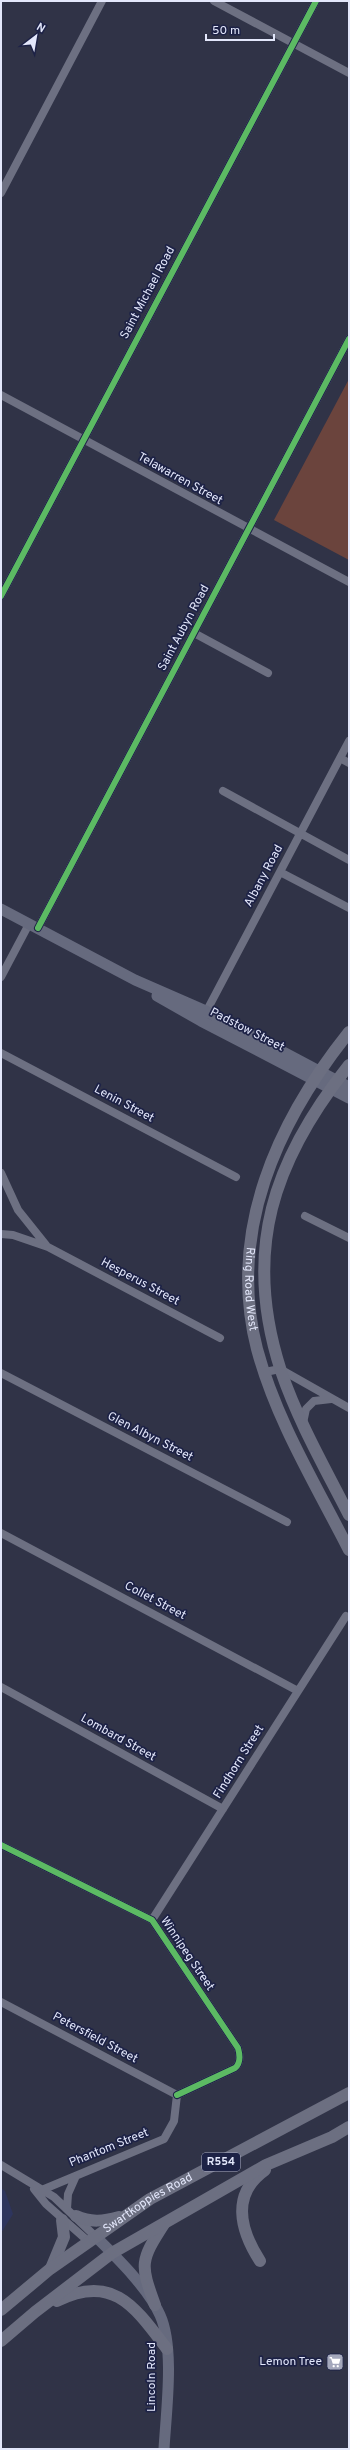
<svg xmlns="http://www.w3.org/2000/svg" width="350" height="2450" font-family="Overpass,sans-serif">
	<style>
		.built { fill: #2e355d }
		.green { fill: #6b443d }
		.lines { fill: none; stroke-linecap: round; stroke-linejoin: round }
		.street { stroke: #6d7082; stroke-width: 8 }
		.secondary { stroke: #666a7e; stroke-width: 11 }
		.primary { stroke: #6c6f81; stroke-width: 12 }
		.cycleway-casing { stroke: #1d2246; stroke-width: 8 }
		.cycleway { stroke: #5cba63; stroke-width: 6 }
		.labels { text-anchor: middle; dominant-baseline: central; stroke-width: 3.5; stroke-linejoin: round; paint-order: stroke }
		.shield { fill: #1d2246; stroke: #a8acc5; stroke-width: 1 }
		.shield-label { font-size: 11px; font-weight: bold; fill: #e3e7fb }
		.street-label { font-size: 12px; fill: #e3e7fb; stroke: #1d2246 }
		.poi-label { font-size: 12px; fill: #e3e7fb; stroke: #1d2246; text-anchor: end }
	</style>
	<rect width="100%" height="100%" fill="#303347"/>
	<path class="built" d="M1 2188 5 2191 13 2214 1 2233Z"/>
	<path class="green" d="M349 379V560L274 520Z"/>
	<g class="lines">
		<path class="street" d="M214 1 349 73
			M1 193 102 1
			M1 395 349 582
			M1 596 316 1
			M194 633 268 673
			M340 758 349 763
			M223 791 349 860
			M280 872 349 908
			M38 928 349 339
			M1 977 29 924
			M205 1014 349 741
			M1 1053 236 1177
			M1 1173 18 1210 46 1245
			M305 1216 349 1238
			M1 1234 13 1235 48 1247 220 1338
			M265 1372 280 1369 349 1408
			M1 1373 287 1522
			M303 1423 306 1409 314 1401 331 1399
			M1 1533 298 1691
			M1 1687 223 1809
			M1 1845 152 1920 238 2048C240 2055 241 2063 235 2068L177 2095
			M152 1920 346 1616
			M1 2002 177 2095
			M1 2165 54 2197 96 2237
			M34 2189 46 2204 89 2242
			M37 2192 164 2139 174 2121 177 2095
			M67 2209 68 2194 76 2176"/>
		<path class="secondary" d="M1 909 135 980 206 1011 349 1087
			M157 996 201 1021 349 1098
			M96 2237C117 2258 148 2288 160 2315 175 2348 166 2412 164 2449"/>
		<g class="primary">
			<path id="s1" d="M349 1032C277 1122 227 1232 257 1349 276 1420 316 1485 349 1550"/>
			<path d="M349 1065C273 1160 242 1251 281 1371 298 1421 325 1468 349 1515"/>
			<path d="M76 2216C91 2223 104 2221 119 2217"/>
			<path d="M260 2261C240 2230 231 2194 265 2170"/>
			<path d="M52 2266 64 2237 62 2220"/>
			<path d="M57 2301C113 2273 135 2307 167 2349"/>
			<path d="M155 2305C140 2264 140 2261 164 2224"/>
			<path id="s2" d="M1 2310 50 2269 150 2199 349 2093"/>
			<path d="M1 2341 35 2312 112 2253 266 2165 332 2137 349 2127"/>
		</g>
		<g class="cycleway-casing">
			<path id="cycleway" d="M1 596 316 1
				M38 928 349 339
				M1 1845 152 1920 238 2048C240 2055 241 2063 235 2068L177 2095"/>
		</g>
		<use href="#cycleway" class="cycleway"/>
	</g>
	<defs>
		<g id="supermarket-square" transform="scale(0.9)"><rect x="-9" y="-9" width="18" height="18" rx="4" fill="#a4a8bc" stroke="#1d2246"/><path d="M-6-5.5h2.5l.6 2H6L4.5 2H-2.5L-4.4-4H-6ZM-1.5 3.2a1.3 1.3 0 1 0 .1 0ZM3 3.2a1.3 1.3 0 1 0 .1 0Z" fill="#fff"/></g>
	</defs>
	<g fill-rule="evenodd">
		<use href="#supermarket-square" x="335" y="2362"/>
	</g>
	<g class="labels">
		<rect class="shield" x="202" y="2153" width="38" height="18" rx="3"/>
		<g class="shield-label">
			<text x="221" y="2162">R554</text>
		</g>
		<g class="street-label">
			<text transform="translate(148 293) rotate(-62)">Saint Michael Road</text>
			<text transform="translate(180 479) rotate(29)">Telawarren Street</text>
			<text transform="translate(184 628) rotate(-62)">Saint Aubyn Road</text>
			<text transform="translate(264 876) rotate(-62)">Albany Road</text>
			<text transform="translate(247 1030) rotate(27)">Padstow Street</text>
			<text transform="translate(124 1104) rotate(28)">Lenin Street</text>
			<text transform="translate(140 1282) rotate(28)">Hesperus Street</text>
			<text stroke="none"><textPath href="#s1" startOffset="282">Ring Road West</textPath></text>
			<text transform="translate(150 1437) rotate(27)">Glen Albyn Street</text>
			<text transform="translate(155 1601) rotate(28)">Collet Street</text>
			<text transform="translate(118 1738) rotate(29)">Lombard Street</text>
			<text transform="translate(239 1762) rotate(-58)">Findhorn Street</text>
			<text transform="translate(187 1954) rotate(56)">Winnipeg Street</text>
			<text transform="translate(95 2038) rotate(28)">Petersfield Street</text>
			<text transform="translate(109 2148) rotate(-22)">Phantom Street</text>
			<text stroke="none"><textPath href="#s2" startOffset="182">Swartkoppies Road</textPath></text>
			<text transform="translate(152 2377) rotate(-90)">Lincoln Road</text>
		</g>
		<g class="poi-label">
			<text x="322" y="2362">Lemon Tree</text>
		</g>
	</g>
	<rect width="350" height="2450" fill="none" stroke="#e3e7fb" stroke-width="4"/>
	<g transform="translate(36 36) rotate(31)" stroke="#1d2246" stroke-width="3" paint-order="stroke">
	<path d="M0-3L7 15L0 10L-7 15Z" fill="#e3e7fb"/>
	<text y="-6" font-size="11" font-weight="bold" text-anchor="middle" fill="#e3e7fb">N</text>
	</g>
	<path d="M206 34v6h68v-6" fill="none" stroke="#e3e7fb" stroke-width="2"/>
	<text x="212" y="34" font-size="12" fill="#e3e7fb" stroke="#1d2246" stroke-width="3" paint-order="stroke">50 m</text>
</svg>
